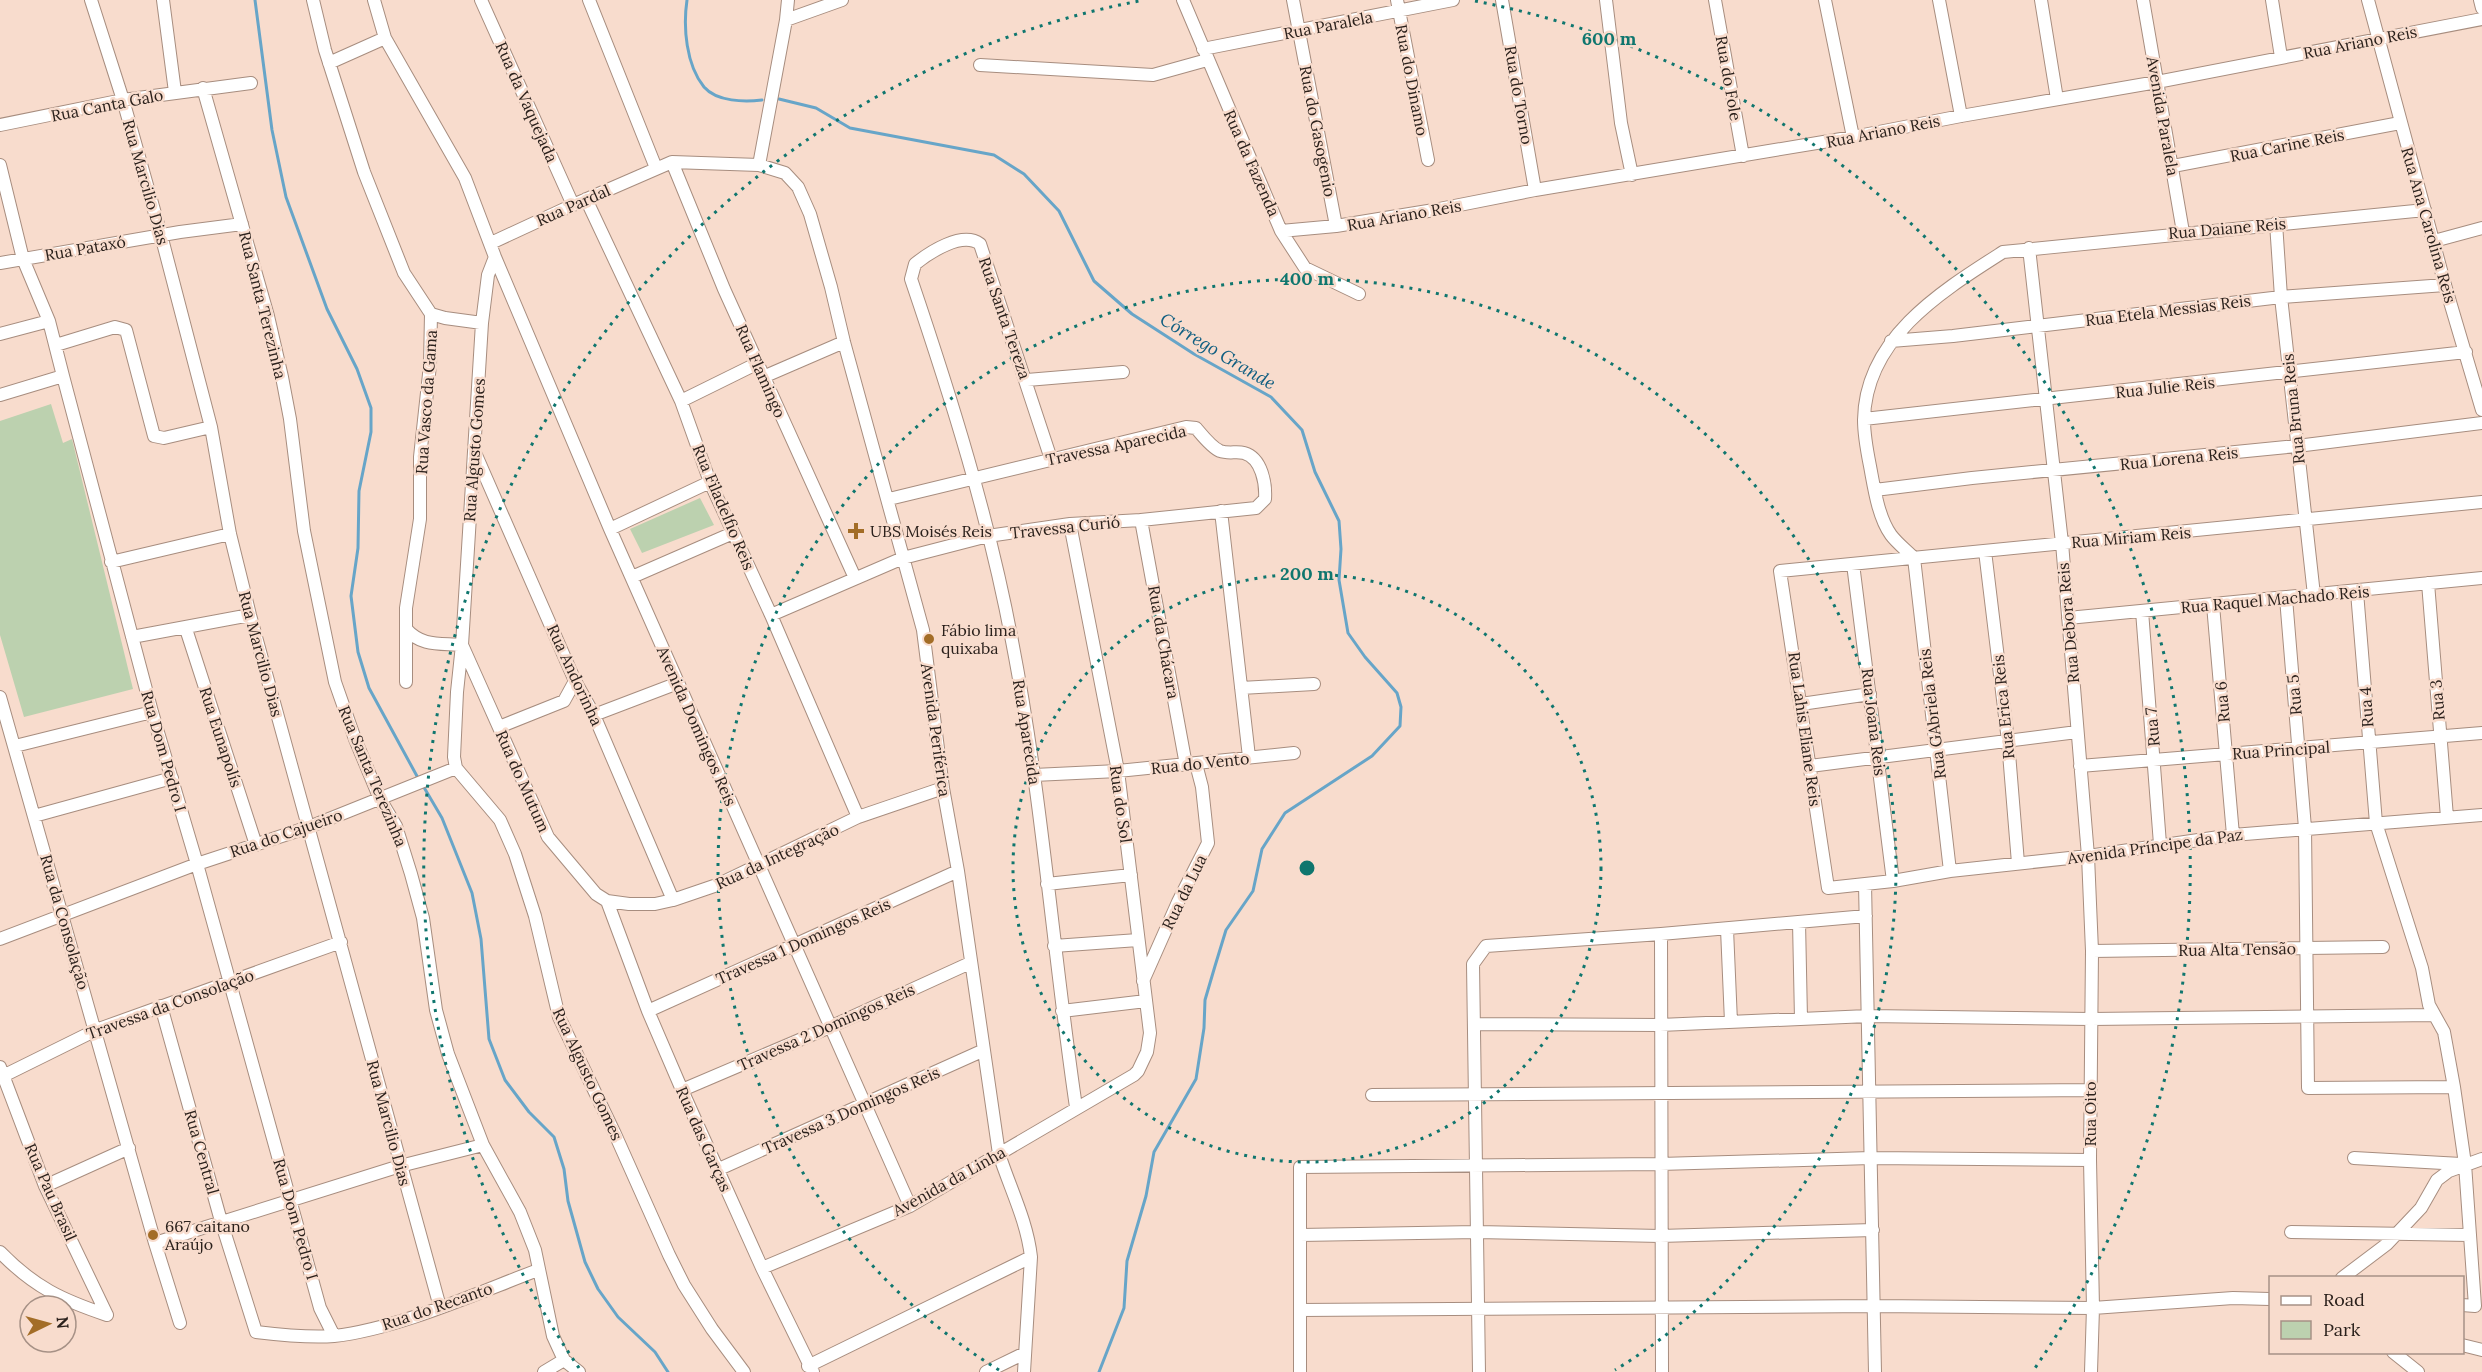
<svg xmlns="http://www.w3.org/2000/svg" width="2482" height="1372" font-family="Lora,serif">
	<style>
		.green { fill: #bcd1af }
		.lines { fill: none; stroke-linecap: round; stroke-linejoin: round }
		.stream { stroke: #67a5c8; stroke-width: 3 }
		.minor-casing { stroke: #a78d7f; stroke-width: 14 }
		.minor { stroke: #fff; stroke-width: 12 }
		.ring { fill: none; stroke: #0f766e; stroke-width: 3; stroke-dasharray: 3 6 }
		.poi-dot { fill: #a36d27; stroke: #f8dccd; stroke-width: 2 }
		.labels { text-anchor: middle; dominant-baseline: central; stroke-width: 5; stroke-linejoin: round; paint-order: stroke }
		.street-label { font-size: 16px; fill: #2b211c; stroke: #f8dccd }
		.poi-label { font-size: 16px; fill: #2b211c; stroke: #f8dccd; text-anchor: start }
		.water-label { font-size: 18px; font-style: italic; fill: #105e81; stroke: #f8dccd }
		.centre { fill: #0f766e; stroke: #f8dccd; stroke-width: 3 }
		.ring-label { font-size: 18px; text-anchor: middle; font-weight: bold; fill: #0f766e; stroke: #f8dccd; stroke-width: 5; stroke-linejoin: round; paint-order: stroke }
	</style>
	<rect width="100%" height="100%" fill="#f8dccd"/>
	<path class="green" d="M51 404 63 443 72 439 133 689 24 717 0 635V421Z
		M700 498 714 525 642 553 630 529Z"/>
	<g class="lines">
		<path class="stream" d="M255 0 272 130 286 197 327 309 357 369 371 408V432L359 491 358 548 351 596 358 652 369 688 418 778
			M687 0C683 27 686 65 704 87 717 102 745 102 762 100
			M779 99 816 108 850 128 994 155 1024 174 1059 211 1094 281 1132 314 1194 354 1271 397 1302 430 1315 472 1339 521 1341 549 1339 580 1348 633 1365 657 1397 693 1401 707 1400 726 1372 756 1285 813 1262 849 1253 891 1226 930 1215 966 1205 1000 1204 1028 1196 1079 1154 1152 1146 1196 1127 1261 1124 1308 1099 1372
			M422 784 442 818 472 893 481 939 489 1039 505 1080 529 1112 554 1137 564 1169 568 1201 585 1262 598 1289 618 1317 655 1352 668 1372"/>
		<g class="minor-casing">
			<path id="minor" d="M91 0 123 100 161 235 211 427 230 534 250 615 440 1307
				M163 0 175 92
				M313 0 325 50 364 172 404 273 431 314 430 365 420 457V519L406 608V682
				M374 0 385 38 465 178 495 257 610 529 910 1206
				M481 0 573 205
				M589 0 656 168
				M1183 0 1281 231 1305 268 1359 294
				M1293 0 1336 226
				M1397 0 1428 160
				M1502 0 1535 190
				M1606 0 1621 123 1632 175
				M1715 0 1743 156
				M1825 0 1853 137
				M1939 0 1961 116
				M2041 0 2057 99
				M2143 0 2183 232
				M2272 0 2281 57
				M2368 0 2445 285 2482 410
				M2480 0 2482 8
				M786 20 842 0
				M1203 49 1453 0
				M329 63 385 38
				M980 65 1153 75 1207 60
				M203 88 268 316 282 377 290 419 304 531 335 682 355 739 380 799 396 826 411 874 423 918 436 1010 448 1054 483 1145 520 1212 535 1250 553 1336 564 1360 579 1372
				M0 125 123 100 251 83
				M672 162 724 289 855 578
				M0 165 23 259 49 321 63 376 152 712 197 864 320 1308 334 1336
				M759 165 786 20 788 0
				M2173 166 2400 123
				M586 199 681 401 710 482 771 615 858 817
				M2276 223 2281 297 2314 595
				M1281 231 1336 226 1434 210 1535 190 1853 137 1961 116 2157 82 2482 19
				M2434 241 2482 228
				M491 243 573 205 672 162 759 165 785 173 798 187 810 214 831 287 844 342 923 630 943 788 958 871 999 1154C1010 1188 1027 1221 1031 1257L1024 1372
				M2029 248 2062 543 2088 856 2092 951 2090 1160 2093 1308 2091 1372
				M0 263 180 232 242 224
				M431 314 445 318 482 323
				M0 334 49 321
				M1891 341 1953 336 2281 297 2445 285
				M56 345 115 327 126 330 154 436 164 438 211 427
				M763 377 844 342
				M1027 380 1123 372
				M0 395 63 376
				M681 401 758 363
				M1864 419 2466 352
				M476 455 575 681 594 715 673 900
				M1051 459 980 244C962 231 930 252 915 264L911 279C951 397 989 518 1012 641 1042 795 1053 952 1076 1107
				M1875 490 1972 478 2297 446 2482 423
				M2482 502 1780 571 1828 888 1893 881 1950 871 2088 856 2233 835 2482 815
				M1221 511 1249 757
				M1141 520 1186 765
				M610 529 710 482
				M1985 551 2008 741 2018 863
				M111 562 230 534
				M1853 564 1893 881
				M632 577 733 533
				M2428 583 2447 817
				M2286 598 2305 828 2308 1088 2454 1087 2444 1032 2429 1005 2422 968 2376 823 2357 592
				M2213 605 2233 835
				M2142 611 2160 844
				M771 615 903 558 988 536 1070 524 1141 520 1256 508 1265 499C1266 484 1262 458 1244 453 1237 451 1228 454 1220 451 1211 447 1202 435 1196 428L1186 427 889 499
				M2068 618 2482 578
				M186 629 256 845
				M406 629C422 647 440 643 462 645
				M132 637 250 615
				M463 647 548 837 596 894 607 901 629 904H655L673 900 717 885 858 817 943 788
				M1241 688 1314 684
				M0 697 155 1243 180 1323
				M1801 704 1870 694
				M594 715 678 683
				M499 727 564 701 575 681
				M15 746 152 712
				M1810 766 2077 732
				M2080 766 2482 733
				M456 768 500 820 515 854 535 916 559 1017 615 1134 669 1255 684 1285 712 1329 744 1372
				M1034 775 1118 771 1294 753
				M34 816 172 778
				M1950 871 1914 558C1906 550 1897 543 1891 535 1878 517 1874 487 1870 466 1867 451 1864 435 1864 420 1865 338 1942 291 2003 252L2425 210
				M1047 884 1131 875
				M1865 884 1875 1372
				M607 901 648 1011 682 1090 762 1268 813 1372
				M1799 922 1801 1019
				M1727 929 1731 1022
				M1661 934 1662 1372
				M0 939 197 864 309 827 456 768 454 757 457 692 462 645 482 323 488 275 495 257
				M1054 946 1138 940
				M2092 951 2383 947
				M1143 981 1178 902 1208 843 1202 787 1196 764
				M161 1006 221 1221 256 1332C281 1335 309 1338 334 1336 398 1329 477 1293 538 1270
				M648 1011 958 871
				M1062 1011 1146 1001
				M1474 1024 1660 1025 1868 1016 2091 1019 2434 1015
				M0 1067 45 1186 107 1315
				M3 1076 96 1030 341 942
				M2454 1087 2465 1164 2475 1306 2462 1305
				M682 1090 830 1027 970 963
				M1372 1095 2090 1090
				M2354 1158 2461 1164
				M719 1169 982 1051
				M45 1186 129 1148
				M2291 1232 2470 1235
				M1300 1235 1477 1232 1660 1236 1873 1230
				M155 1243 400 1166 483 1145
				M0 1252C34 1287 62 1300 107 1315
				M762 1268 910 1206 1134 1075 1138 1071 1147 1052 1150 1033 1118 771 1070 524
				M2342 1278 2387 1244 2421 1208 2437 1180 2449 1171 2482 1159
				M1300 1310 1875 1306 2093 1308 2233 1298 2270 1299
				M2462 1345 2482 1350
				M2393 1352 2418 1372
				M808 1366 1031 1257
				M544 1372 564 1360
				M986 1372 1025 1353
				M1300 1372V1167L1660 1164 1871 1158 2090 1160
				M1479 1372 1473 964 1486 946 1661 934 1866 916"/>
		</g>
		<use href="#minor" class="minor"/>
	</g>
	<g class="ring">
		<circle cx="1307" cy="868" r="294"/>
		<path d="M999 1370A589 589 0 1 1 1615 1370"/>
		<path d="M579 1368A883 883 0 0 1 1139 1M1475 1A883 883 0 0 1 2035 1368"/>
	</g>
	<g class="poi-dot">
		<path d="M853 522h6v6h6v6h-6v6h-6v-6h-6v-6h6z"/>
		<circle cx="929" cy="639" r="6"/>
		<circle cx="153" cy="1235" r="6"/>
	</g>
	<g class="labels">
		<g class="street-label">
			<text transform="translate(1328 25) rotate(-11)">Rua Paralela</text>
			<text transform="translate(2360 42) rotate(-11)">Rua Ariano Reis</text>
			<text transform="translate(1729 78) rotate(80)">Rua do Fole</text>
			<text transform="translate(1412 80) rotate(79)">Rua do Dinamo</text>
			<text transform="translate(1519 95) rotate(80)">Rua do Torno</text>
			<text transform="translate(527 102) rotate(66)">Rua da Vaquejada</text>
			<text transform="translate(107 105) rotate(-11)">Rua Canta Galo</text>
			<text transform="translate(2163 116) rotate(80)">Avenida Paralela</text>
			<text transform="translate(1318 131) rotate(79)">Rua do Gasogenio</text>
			<text transform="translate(1883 131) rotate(-11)">Rua Ariano Reis</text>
			<text transform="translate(2287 145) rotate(-11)">Rua Carine Reis</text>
			<text transform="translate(1252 163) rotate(66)">Rua da Fazenda</text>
			<text transform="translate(146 182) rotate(74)">Rua Marcilio Dias</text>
			<text transform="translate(573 205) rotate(-24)">Rua Pardal</text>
			<text transform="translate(1404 215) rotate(-10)">Rua Ariano Reis</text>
			<text transform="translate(2429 225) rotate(74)">Rua Ana Carolina Reis</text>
			<text transform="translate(2227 228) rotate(-5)">Rua Daiane Reis</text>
			<text transform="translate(85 248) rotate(-10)">Rua Pataxó</text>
			<text transform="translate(263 305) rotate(76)">Rua Santa Terezinha</text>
			<text transform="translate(2168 310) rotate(-7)">Rua Etela Messias Reis</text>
			<text transform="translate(1005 318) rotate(71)">Rua Santa Tereza</text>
			<text transform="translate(761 371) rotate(66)">Rua Flamingo</text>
			<text transform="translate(2165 387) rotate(-6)">Rua Julie Reis</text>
			<text transform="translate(426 402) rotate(-86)">Rua Vasco da Gama</text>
			<text transform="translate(2293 409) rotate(-96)">Rua Bruna Reis</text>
			<text transform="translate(1116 445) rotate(-12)">Travessa Aparecida</text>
			<text transform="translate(474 450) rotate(-86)">Rua Algusto Gomes</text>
			<text transform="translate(2179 458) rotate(-6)">Rua Lorena Reis</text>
			<text transform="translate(724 507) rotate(67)">Rua Filadelfio Reis</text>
			<text transform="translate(1065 527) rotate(-6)">Travessa Curió</text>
			<text transform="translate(2131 537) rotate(-5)">Rua Miriam Reis</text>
			<text transform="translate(2275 599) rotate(-5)">Rua Raquel Machado Reis</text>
			<text transform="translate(2068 623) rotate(-95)">Rua Debora Reis</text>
			<text transform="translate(1164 642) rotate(80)">Rua da Chácara</text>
			<text transform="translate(261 654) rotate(75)">Rua Marcilio Dias</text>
			<text transform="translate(575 675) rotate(65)">Rua Andorinha</text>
			<text transform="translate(2294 695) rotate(-95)">Rua 5</text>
			<text transform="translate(2437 700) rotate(-95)">Rua 3</text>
			<text transform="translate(2222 702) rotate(-95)">Rua 6</text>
			<text transform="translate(2003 707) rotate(-96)">Rua Erica Reis</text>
			<text transform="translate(2366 707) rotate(-94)">Rua 4</text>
			<text transform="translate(1932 714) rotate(-97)">Rua GAbriela Reis</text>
			<text transform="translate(1874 722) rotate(83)">Rua Joana Reis</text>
			<text transform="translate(697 726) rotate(66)">Avenida Domingos Reis</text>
			<text transform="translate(2152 727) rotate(-95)">Rua 7</text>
			<text transform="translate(1805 729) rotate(82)">Rua Lahis Eliane Reis</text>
			<text transform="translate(936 730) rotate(82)">Avenida Periférica</text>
			<text transform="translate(1027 732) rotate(81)">Rua Aparecida</text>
			<text transform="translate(221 737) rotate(72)">Rua Eunapolís</text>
			<text transform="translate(2281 750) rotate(-4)">Rua Principal</text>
			<text transform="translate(164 751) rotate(74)">Rua Dom Pedro I</text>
			<text transform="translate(1200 763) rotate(-6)">Rua do Vento</text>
			<text transform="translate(373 776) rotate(67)">Rua Santa Terezinha</text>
			<text transform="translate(523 781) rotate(66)">Rua do Mutum</text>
			<text transform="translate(1121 804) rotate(82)">Rua do Sol</text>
			<text transform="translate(286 833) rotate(-19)">Rua do Cajueiro</text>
			<text transform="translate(2155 846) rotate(-8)">Avenida Príncipe da Paz</text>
			<text transform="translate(777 856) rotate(-25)">Rua da Integração</text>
			<text transform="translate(1184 892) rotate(-64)">Rua da Lua</text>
			<text transform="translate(65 922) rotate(74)">Rua da Consolação</text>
			<text transform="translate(803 941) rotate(-24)">Travessa 1 Domingos Reis</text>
			<text transform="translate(2237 949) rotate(-1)">Rua Alta Tensão</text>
			<text transform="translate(170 1004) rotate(-20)">Travessa da Consolação</text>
			<text transform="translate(826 1027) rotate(-24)">Travessa 2 Domingos Reis</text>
			<text transform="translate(588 1074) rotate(65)">Rua Algusto Gomes</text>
			<text transform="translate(851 1110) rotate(-24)">Travessa 3 Domingos Reis</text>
			<text transform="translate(2090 1114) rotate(-90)">Rua Oito</text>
			<text transform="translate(389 1123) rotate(75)">Rua Marcilio Dias</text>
			<text transform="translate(704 1139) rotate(66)">Rua das Garças</text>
			<text transform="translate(202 1152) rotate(74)">Rua Central</text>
			<text transform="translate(949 1181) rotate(-29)">Avenida da Linha</text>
			<text transform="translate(51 1192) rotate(66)">Rua Pau Brasil</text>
			<text transform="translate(296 1219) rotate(74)">Rua Dom Pedro I</text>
			<text transform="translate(437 1306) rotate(-19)">Rua do Recanto</text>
		</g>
		<g class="poi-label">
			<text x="870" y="531">UBS Moisés Reis</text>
			<text x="941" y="630">Fábio lima<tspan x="941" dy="18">quixaba</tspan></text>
			<text x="165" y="1226">667 caitano<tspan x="165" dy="18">Araújo</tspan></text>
		</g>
		<g class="water-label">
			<text transform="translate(1218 351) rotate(31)">Córrego Grande</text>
		</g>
	</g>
	<circle cx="1307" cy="868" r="9" class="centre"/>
	<g class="ring-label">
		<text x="1609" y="45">600 m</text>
		<text x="1307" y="285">400 m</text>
		<text x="1307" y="580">200 m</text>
	</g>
	<rect x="2269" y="1276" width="195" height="78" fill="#f8dccd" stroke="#a69186" stroke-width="1.5"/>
	<rect x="2281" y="1296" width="30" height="9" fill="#ffffff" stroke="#a69186" stroke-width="1.5"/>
	<text x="2323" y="1306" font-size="18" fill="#2b211c">Road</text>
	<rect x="2281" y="1321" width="30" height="18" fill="#bcd1af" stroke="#a69186" stroke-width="1.5"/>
	<text x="2323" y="1336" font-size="18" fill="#2b211c">Park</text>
	<g transform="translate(48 1324) rotate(85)"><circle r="28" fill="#f8dccd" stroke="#a69186" stroke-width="1.5"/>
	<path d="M0-4.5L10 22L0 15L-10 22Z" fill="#a36d27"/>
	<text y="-9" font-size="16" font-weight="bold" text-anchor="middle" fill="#2b211c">N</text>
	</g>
</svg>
